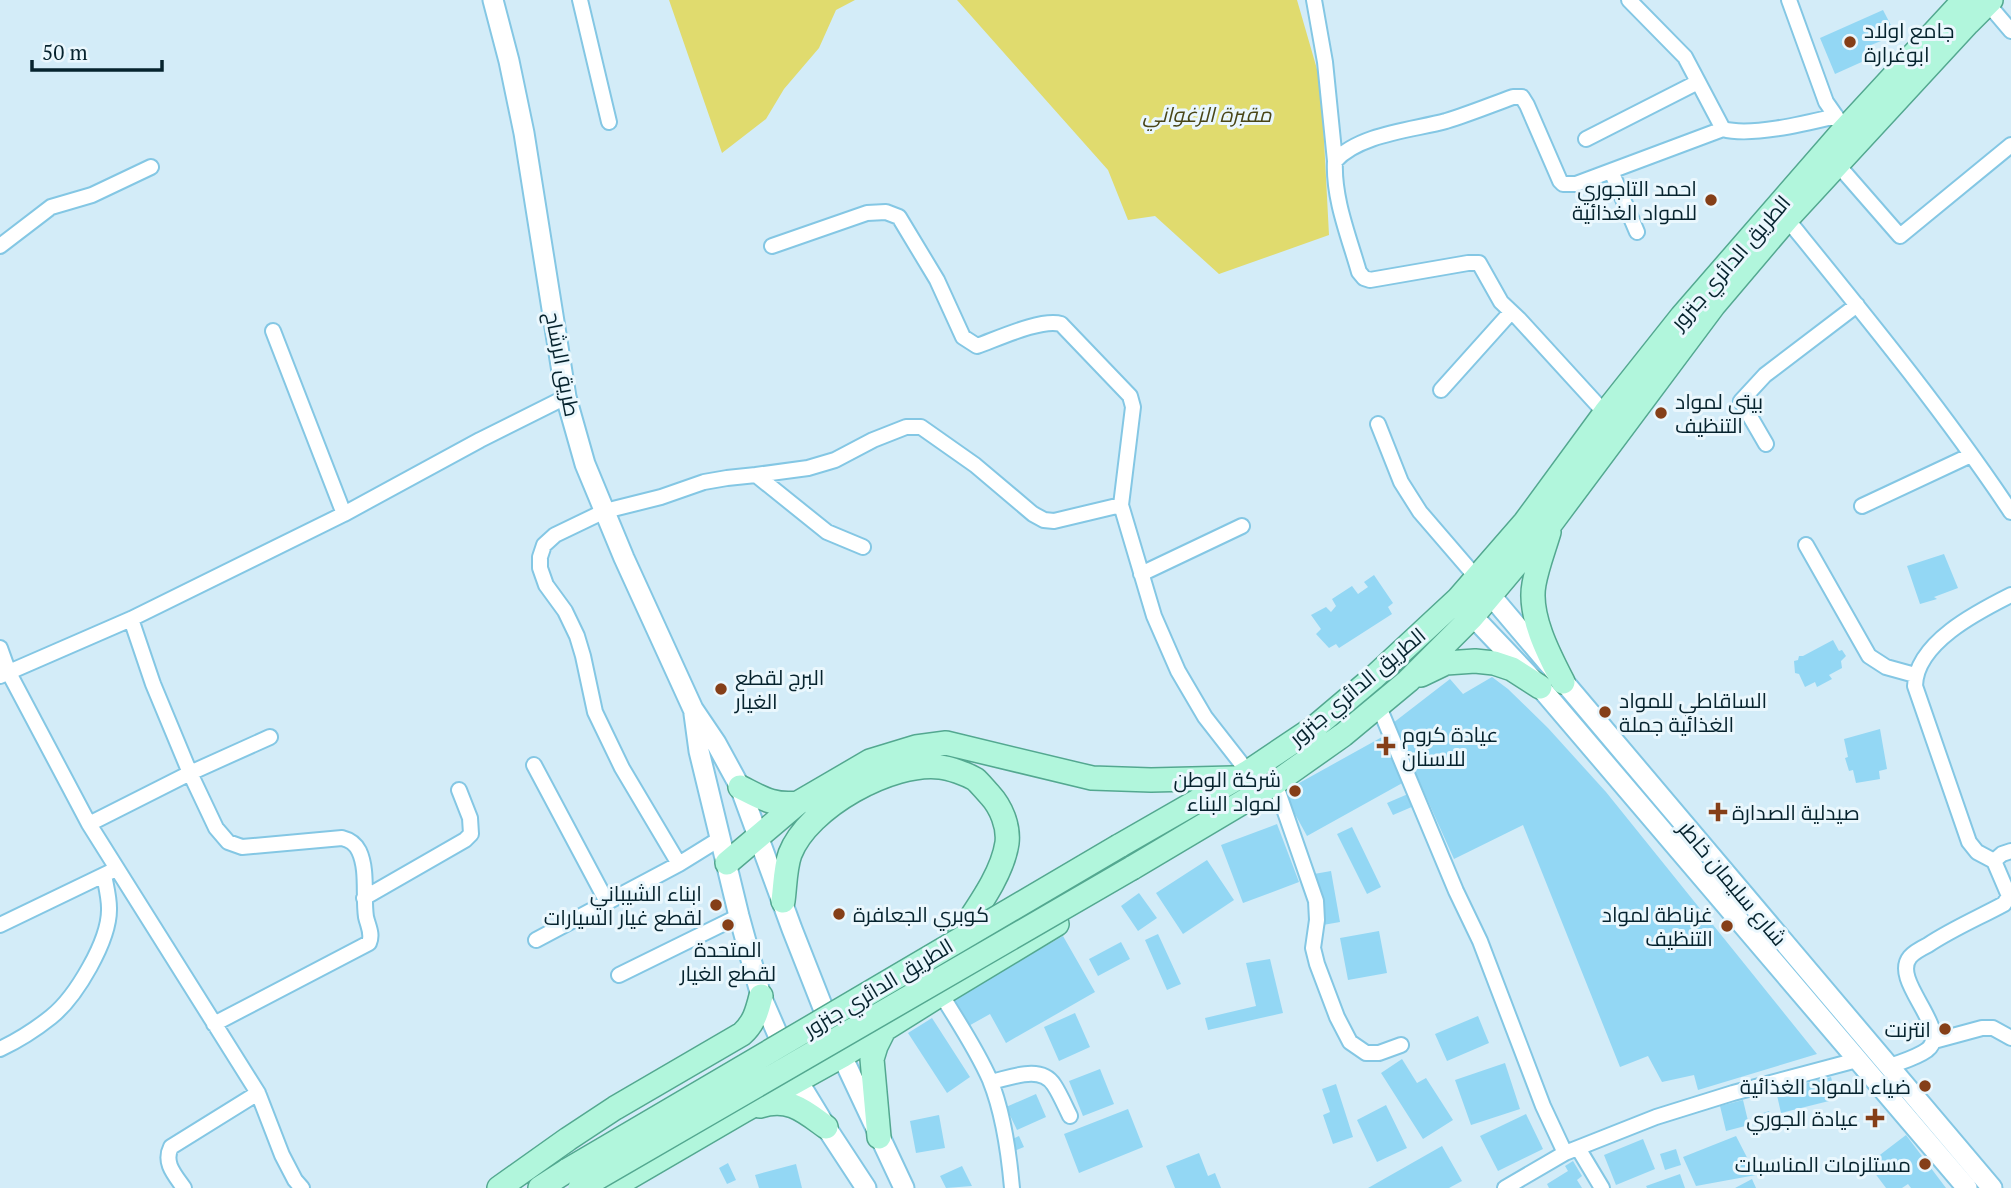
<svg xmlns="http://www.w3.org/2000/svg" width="2011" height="1188" font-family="'PT Serif',Cairo,serif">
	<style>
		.green { fill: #e0db6e }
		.building { fill: #93d7f4 }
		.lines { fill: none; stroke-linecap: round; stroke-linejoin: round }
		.minor-casing { stroke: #84c7e4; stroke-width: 18 }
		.secondary-casing { stroke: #84c7e4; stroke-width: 23 }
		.primary-casing { stroke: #53a890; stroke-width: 26 }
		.minor { stroke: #fff; stroke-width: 14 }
		.secondary { stroke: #fff; stroke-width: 19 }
		.primary { stroke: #b1f6dc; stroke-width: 23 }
		.primary-bridge-casing { stroke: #53a890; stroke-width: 26; stroke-linecap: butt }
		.primary-bridge { stroke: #b1f6dc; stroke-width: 23 }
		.poi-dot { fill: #853f18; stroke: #eaf7fd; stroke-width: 2.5 }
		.labels { text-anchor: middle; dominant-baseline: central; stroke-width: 6; stroke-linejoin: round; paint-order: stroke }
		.poi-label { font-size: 21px; fill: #06232e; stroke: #eaf7fd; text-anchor: end }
		.park-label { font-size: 21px; font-style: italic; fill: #494617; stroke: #eaf7fd }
		.street-label { font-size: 21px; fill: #06232e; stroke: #eaf7fd }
	</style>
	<rect width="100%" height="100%" fill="#d3ecf8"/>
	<path class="green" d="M669 0H855L836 10 819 48 784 89 766 119 722 153Z
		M957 0H1297L1321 83 1329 235 1219 274 1155 216 1128 220 1108 170Z"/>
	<path class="building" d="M1883 10 1896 35 1871 45 1875 56 1835 74 1820 38Z
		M1944 554 1958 588 1934 597 1937 599 1920 604 1907 566Z
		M1374 575 1393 603 1388 607 1392 614 1339 648 1336 644 1329 648 1316 634 1321 629 1311 615 1326 607 1331 612 1336 606 1332 599 1352 586 1358 594 1368 587 1364 582Z
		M1833 640 1839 651 1842 650 1846 656 1841 661 1842 668 1829 675 1832 679 1817 687 1815 682 1805 687 1799 674 1795 673 1794 661 1798 660 1799 656H1803Z
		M1492 677 1508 689 1548 728 1606 792 1817 1054 1698 1090 1694 1075 1662 1082 1648 1056 1620 1067 1523 825 1454 859 1393 723 1450 679 1463 694Z
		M1880 729 1887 769 1879 771 1880 779 1856 783 1853 770 1849 771 1845 758 1848 757 1844 739Z
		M1382 737 1406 781 1307 836 1283 792Z
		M1408 794 1414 806 1393 815 1387 803Z
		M1277 824 1299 882 1243 903 1221 845Z
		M1352 827 1381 887 1367 894 1337 834Z
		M1207 860 1234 900 1183 934 1156 893Z
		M1331 871 1340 922 1323 925 1314 874Z
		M1139 893 1157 918 1138 931 1121 906Z
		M1379 931 1387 973 1348 980 1340 938Z
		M1158 934 1181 984 1167 990 1145 940Z
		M1063 936 1095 992 1006 1043 990 1014 965 1028 949 1001Z
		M1121 942 1130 959 1098 976 1089 959Z
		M1270 959 1283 1013 1208 1030 1205 1018 1256 1006 1246 963Z
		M1075 1013 1090 1047 1059 1061 1044 1027Z
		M1478 1016 1489 1043 1447 1061 1435 1034Z
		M932 1018 970 1077 947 1093 908 1033Z
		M1402 1059 1417 1083 1426 1078 1453 1120 1423 1139 1381 1073Z
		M1505 1063 1520 1109 1471 1125 1455 1080Z
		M1100 1069 1114 1104 1083 1116 1069 1081Z
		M1831 1077 1837 1099 1781 1113 1776 1091Z
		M1336 1084 1353 1137 1333 1144 1323 1115 1330 1112 1322 1089Z
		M1036 1094 1046 1117 1017 1130 1006 1107Z
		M1743 1100 1749 1125 1726 1131 1720 1106Z
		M1386 1105 1407 1148 1377 1162 1357 1120Z
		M1128 1109 1143 1147 1079 1173 1064 1134Z
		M1769 1111 1774 1128 1764 1130 1760 1114Z
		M1526 1114 1543 1149 1498 1171 1480 1136Z
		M939 1115 945 1148 916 1153 910 1121Z
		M1906 1135 1946 1188H1911L1908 1184 1902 1188H1886L1868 1164Z
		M1019 1136 1024 1147 1012 1152 1008 1141Z
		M1736 1136 1756 1175 1696 1186 1683 1157Z
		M1643 1139 1655 1169 1616 1185 1604 1155Z
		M1442 1146 1462 1181 1449 1188H1368Z
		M1676 1149 1681 1165 1665 1170 1660 1154Z
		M1199 1153 1208 1176 1215 1173 1221 1188H1175L1166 1166Z
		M1573 1161 1582 1176 1577 1180 1582 1188H1549L1547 1184 1568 1171 1565 1166Z
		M728 1163 736 1180 727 1184 719 1168Z
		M796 1164 802 1188H759L755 1175Z
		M962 1166 972 1186 946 1188 940 1176Z
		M1680 1174 1685 1188H1647L1646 1186Z
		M1752 1179 1756 1188H1735Z"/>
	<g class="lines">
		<g class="minor-casing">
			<path id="minor" d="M580 0 609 122
				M1314 0 1325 62 1335 161C1333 198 1349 237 1359 272L1364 278 1370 280 1468 263H1479L1501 302 1519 319 1605 413
				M1629 0 1685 57 1723 129
				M1789 0 1826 102 1840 122
				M1988 4 2011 31
				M1586 139 1698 82
				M1335 161C1359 134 1413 130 1446 121 1469 114 1491 105 1513 97H1522L1527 105 1560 181 1563 184H1576L1723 129C1751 137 1807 123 1836 116
				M1838 165 1900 236 2011 145
				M1611 171 1637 232
				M1787 219C1864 314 1943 410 2011 512
				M0 246 51 207 92 195 151 167
				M772 246 867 213 886 212 899 217 937 280 963 337 977 346C997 339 1042 318 1061 324L1130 396 1133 407 1121 505 1154 616 1178 671 1205 717 1248 772
				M273 331 344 514
				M1441 390 1511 312
				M1378 424 1401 482 1420 512 1476 577
				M1766 444 1741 401 1765 375 1857 305
				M756 475 808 468 835 460 873 440 906 427H921L975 465 1033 514 1044 520 1054 521 1121 505
				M1862 506 1971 455
				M1806 545 1869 656 1886 667 1915 675
				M1141 574 1242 526
				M131 619 153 684 190 773 216 828 228 842 242 847 342 838C350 840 355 843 359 851 368 870 363 896 366 917 368 926 373 934 369 943L214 1024
				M0 648 9 673 89 824 258 1093 282 1155 295 1180 302 1188
				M0 676 131 619 344 514 480 440 566 397
				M1379 707 1456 891 1480 941 1543 1106 1565 1153
				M534 765 607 902
				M1275 783 1316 901 1317 920 1313 948 1317 964 1337 1017 1350 1042 1366 1053H1379L1401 1045
				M89 824 190 773 270 737
				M1994 861 2002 854 2011 851
				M679 864 622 768 595 712 583 656 577 636 565 611 546 585 540 568V557L544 545 555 535 605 511 661 497 704 482 727 478 756 475 827 532 863 547
				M364 898 465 840 471 834 470 818 459 790
				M0 925 112 871
				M536 940 679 864 721 838
				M619 975 739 916
				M941 994C958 1022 977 1050 990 1080 1003 1112 1009 1154 1012 1188
				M1934 1041 1982 1028H1993L2011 1038
				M0 1049C17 1041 36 1029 51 1017 76 997 110 940 109 908 109 897 106 886 104 875
				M1888 1067C1900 1062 1916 1058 1927 1050 1953 1030 1890 981 1910 957 1914 952 1922 948 1928 945 1952 929 1978 918 2004 904L2009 896 1994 861 1977 852 1969 842 1915 686C1916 643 1977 612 2011 595
				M991 1082C1010 1078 1041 1064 1054 1085 1060 1094 1065 1106 1070 1116
				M1578 1148 1602 1188
				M184 1188C175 1175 163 1163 171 1147L258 1093
				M1505 1188 1565 1153 1656 1117 1733 1093 1857 1060"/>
		</g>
		<g class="secondary-casing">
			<path id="secondary" d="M493 0 509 61 524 133 566 397 585 464 624 558 693 709 716 743 740 787 792 929 842 1056 904 1188
				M1482 585 1992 1188
				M1463 606 1540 687 1967 1188
				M694 714 699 751 739 916 761 996 798 1081 826 1127 866 1188"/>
		</g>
		<g class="primary-casing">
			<path id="primary" d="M1549 532C1544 549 1537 567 1534 584 1528 615 1549 655 1563 682
				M1421 675 1446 663 1475 661 1494 663 1512 669 1540 687
				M740 787C762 798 773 806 798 803
				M1119 846 1248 772 1315 727 1373 678 1458 599 1525 522 1605 413 1682 316 1842 132 1964 0
				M727 863 798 803 870 761 916 747 946 743 1092 778 1151 780 1233 778
				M1132 868 1275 783 1343 735 1408 681 1472 617 1552 522 1714 305 1787 219 1968 23 1991 0
				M783 901C785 886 785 868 790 854 808 807 892 761 940 767 950 768 966 774 975 779 980 783 985 790 990 795 1001 807 1009 826 1007 843 1002 877 973 913 955 942
				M760 1106C789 1097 804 1111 826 1127
				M879 1137 872 1059 876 1046 884 1030
				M499 1188 568 1139 615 1108 742 1034C754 1023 757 1012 761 996
				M540 1188 568 1170
				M611 1188 743 1111 842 1056 941 994 1057 924"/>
		</g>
		<use href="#minor" class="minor"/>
		<use href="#secondary" class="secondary"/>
		<use href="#primary" class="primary"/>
		<g class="primary-bridge-casing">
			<path id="primary-bridge" d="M568 1170 1119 846
				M580 1188 1132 868"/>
		</g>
		<use href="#primary-bridge" class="primary-bridge"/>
	</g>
	<g class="poi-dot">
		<circle cx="1850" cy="42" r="7"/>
		<circle cx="1711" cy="200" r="7"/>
		<circle cx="1661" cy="413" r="7"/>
		<circle cx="721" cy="689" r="7"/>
		<circle cx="1605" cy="712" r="7"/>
		<path d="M1382.5 735.5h7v7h7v7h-7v7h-7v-7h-7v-7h7z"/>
		<circle cx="1295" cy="791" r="7"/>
		<path d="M1714.5 801.5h7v7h7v7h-7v7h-7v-7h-7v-7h7z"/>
		<circle cx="716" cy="905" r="7"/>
		<circle cx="839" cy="914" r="7"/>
		<circle cx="728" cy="925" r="7"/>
		<circle cx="1727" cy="926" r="7"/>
		<circle cx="1945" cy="1029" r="7"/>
		<circle cx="1925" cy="1086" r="7"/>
		<path d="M1871.5 1107.5h7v7h7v7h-7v7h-7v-7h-7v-7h7z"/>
		<circle cx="1925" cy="1164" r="7"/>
	</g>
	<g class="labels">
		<g class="poi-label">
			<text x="1864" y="30" text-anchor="start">جامع اولاد<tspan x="1864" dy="24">ابوغرارة</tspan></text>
			<text x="1697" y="188">احمد التاجوري<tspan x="1697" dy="24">للمواد الغذائية</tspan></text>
			<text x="1675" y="401" text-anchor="start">بيتي لمواد<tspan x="1675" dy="24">التنظيف</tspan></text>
			<text x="735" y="677" text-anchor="start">البرج لقطع<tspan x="735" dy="24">الغيار</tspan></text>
			<text x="1619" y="700" text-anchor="start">الساقاطي للمواد<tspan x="1619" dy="24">الغذائية جملة</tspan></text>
			<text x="1402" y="734" text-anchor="start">عيادة كروم<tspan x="1402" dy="24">للاسنان</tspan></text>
			<text x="1281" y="779">شركة الوطن<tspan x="1281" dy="24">لمواد البناء</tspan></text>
			<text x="1732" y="812" text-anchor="start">صيدلية الصدارة</text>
			<text x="702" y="893">ابناء الشيباني<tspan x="702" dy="24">لقطع غيار السيارات</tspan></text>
			<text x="853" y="914" text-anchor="start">كوبري الجعافرة</text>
			<text x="1713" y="914">غرناطة لمواد<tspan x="1713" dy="24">التنظيف</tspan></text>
			<text x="728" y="949" text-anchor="middle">المتحدة<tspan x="728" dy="24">لقطع الغيار</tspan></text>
			<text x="1931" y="1029">انترنت</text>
			<text x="1911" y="1086">ضياء للمواد الغذائية</text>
			<text x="1859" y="1118">عيادة الجوري</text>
			<text x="1911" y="1164">مستلزمات المناسبات</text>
		</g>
		<g class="park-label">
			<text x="1207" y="114">مقبرة الزغواني</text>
		</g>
		<g class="street-label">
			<text transform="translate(1730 262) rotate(-49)">الطريق الدائري جنزور</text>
			<text transform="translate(563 364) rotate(79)">طريق الرشاح</text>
			<text transform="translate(1357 686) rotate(-40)">الطريق الدائري جنزور</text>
			<text transform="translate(1733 883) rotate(50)">شارع سليمان خاطر</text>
			<text transform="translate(878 987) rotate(-31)">الطريق الدائري جنزور</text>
		</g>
	</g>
	<path d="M32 60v10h130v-10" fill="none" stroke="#06232e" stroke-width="3.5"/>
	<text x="42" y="60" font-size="21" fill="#06232e" stroke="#eaf7fd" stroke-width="5" paint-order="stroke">50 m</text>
</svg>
